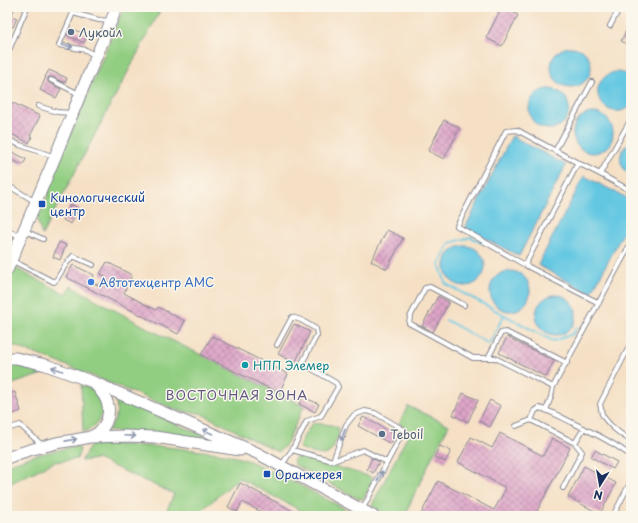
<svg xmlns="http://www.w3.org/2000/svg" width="638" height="523" font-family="'Playpen Sans',sans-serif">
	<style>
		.green { fill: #92ce82; stroke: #567e70 }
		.water { fill: #64c7e2; stroke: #407ba0 }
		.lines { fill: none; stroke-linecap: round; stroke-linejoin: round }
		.stream { stroke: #64c7e2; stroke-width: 2 }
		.building { fill: url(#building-cross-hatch) }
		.lane-casing { stroke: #888892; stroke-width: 6 }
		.secondary-casing { stroke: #888892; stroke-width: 13 }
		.lane { stroke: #fff; stroke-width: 4 }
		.secondary { stroke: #fff; stroke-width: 11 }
		.oneway { stroke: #8d97ae }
		.service-dot { fill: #5c6f8a; stroke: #fbf7ec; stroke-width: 1.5 }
		.transit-dot { fill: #1a4fb4; stroke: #fbf7ec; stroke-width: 1.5 }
		.shop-dot { fill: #3f7fe0; stroke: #fbf7ec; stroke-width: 1.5 }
		.culture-dot { fill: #0f9aa8; stroke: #fbf7ec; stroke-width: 1.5 }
		.labels { text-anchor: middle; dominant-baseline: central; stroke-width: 3; stroke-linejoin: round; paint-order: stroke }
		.service-label { font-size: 12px; fill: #4e5e75; stroke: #fbf7ec; text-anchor: start }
		.transit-label { font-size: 12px; fill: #164399; stroke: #fbf7ec; text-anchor: start }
		.shop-label { font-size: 12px; fill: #366cbe; stroke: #fbf7ec; text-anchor: start }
		.culture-label { font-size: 12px; fill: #0d838f; stroke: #fbf7ec; text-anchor: start }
		.neighbourhood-label { font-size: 13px; letter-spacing: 1px; fill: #5f5883; stroke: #fbf7ec }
	</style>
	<defs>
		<pattern id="building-cross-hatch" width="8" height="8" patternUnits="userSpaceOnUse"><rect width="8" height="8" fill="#dea5c7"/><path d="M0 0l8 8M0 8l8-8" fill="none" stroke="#b387a5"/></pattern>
	</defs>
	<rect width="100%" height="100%" fill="#fbf7ec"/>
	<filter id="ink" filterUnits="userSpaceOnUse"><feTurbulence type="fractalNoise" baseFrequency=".025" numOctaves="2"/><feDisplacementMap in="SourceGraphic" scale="8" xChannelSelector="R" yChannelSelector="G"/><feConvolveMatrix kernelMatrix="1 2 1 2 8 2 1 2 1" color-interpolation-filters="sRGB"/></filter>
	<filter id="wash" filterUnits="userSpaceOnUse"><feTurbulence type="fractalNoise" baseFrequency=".012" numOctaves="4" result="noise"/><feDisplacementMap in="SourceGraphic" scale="16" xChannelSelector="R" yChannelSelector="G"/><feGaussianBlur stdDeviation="0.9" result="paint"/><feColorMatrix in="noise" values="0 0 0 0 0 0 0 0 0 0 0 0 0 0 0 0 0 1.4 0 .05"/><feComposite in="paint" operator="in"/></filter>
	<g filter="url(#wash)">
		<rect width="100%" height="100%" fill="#f5e0c5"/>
		<path class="green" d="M124 7H162L42 235 37 219 46 201 51 181Z
			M13 267 66 294 71 286 153 331 304 406 286 445 278 452 200 413 179 411 68 366 17 347 7 342V280Z
			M13 363 42 374 7 386V364Z
			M81 385C89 388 97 391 102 399 107 408 99 422 92 428 90 430 86 431 83 432Z
			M115 398 216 441 107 431C117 419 118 414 115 398Z
			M408 406 449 425 433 455 407 510 416 515 415 516H390L372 507 373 503 410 431 399 424Z
			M313 423 332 425 338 428C340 434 338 438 335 443 334 446 332 450 330 452 324 459 307 451 299 448 301 440 307 430 313 423Z
			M108 444 167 447 211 452 225 454 247 460 274 472 359 516H311L239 478 195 516H175L166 512 174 494 97 459 81 461 91 445Z
			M71 447H78L80 449 79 453 77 459 54 462 7 485V465L32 456Z
			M301 456 371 477 372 481 364 498 359 499 295 465 293 461 295 458Z"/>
		<path class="water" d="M551 67a20 20 0 1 1 40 0a20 20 0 1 1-40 0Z
			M614 72C621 72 625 73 631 77V106C606 126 580 84 614 72Z
			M529 109a20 20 0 1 1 40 0a20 20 0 1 1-40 0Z
			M573 133a20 20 0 1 1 40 0a20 20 0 1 1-40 0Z
			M512 136 566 165 519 256 465 228Z
			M631 141V176C617 166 617 151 631 141Z
			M584 176 631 200V218L591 294 538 265Z
			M445 266a20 20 0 1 1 40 0a20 20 0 1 1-40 0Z
			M490 291a20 20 0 1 1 40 0a20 20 0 1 1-40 0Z
			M536 315a20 20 0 1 1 40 0a20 20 0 1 1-40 0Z"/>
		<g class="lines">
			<path class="stream" d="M482 243 471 237 450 243 439 264 446 284 553 341 573 334 577 327
				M446 320 489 344 504 315"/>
		</g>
		<g id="blocks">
			<path class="building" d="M7 7H15L11 16 17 18 13 27 8 25 7 27Z
				M502 7 518 15 502 46 486 38Z
				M631 21V46L621 41Z
				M70 28 87 35 84 43 67 35Z
				M49 70 67 78 65 83 52 77H49L48 78V81L49 83 61 89 56 98 40 90 46 77H45Z
				M13 103 40 116 30 136 32 137 29 143 7 132V116Z
				M444 120 460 128 444 159 428 151Z
				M7 149 26 159 23 165 7 158Z
				M70 204 79 208 71 224 63 220Z
				M387 230 403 238 387 269 371 261Z
				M59 242 66 245 60 260 53 257Z
				M107 262 132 275 124 293 156 310 158 307 185 321 178 334 66 277 73 265 94 275 91 282 100 286 105 276 100 274Z
				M438 296 449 302 433 332 422 326Z
				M294 324 310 332 295 363 278 354Z
				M212 336 288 374 279 393 201 355Z
				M507 337 554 361 546 377 499 353Z
				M15 392 21 411 10 415 7 406V395Z
				M463 393 478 400 468 422 453 415Z
				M303 397 319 404 315 412 299 404Z
				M490 400 501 406 490 427 479 421Z
				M363 417 396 434 391 444 358 426Z
				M500 433 543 456 552 438 570 448 537 511 546 516H420L438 481 494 510 506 488 458 462 471 437 492 448Z
				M440 446 451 451 445 462 434 457Z
				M595 450 617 462 613 469 591 457Z
				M372 458 379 462 373 473 367 469Z
				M584 466 616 483 600 514 568 497Z
				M240 483 248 487 302 516H269L242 502 237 512 228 507Z"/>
		</g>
	</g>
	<g filter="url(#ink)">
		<use href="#blocks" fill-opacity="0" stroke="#888892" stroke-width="1"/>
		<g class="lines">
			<g class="lane-casing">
				<path id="lane" d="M610 26 620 7
					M7 55 27 7
					M95 56 86 50 59 45 73 13 99 20 110 21
					M51 80 79 94
					M38 106 57 112 71 113
					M631 119 600 174 631 191
					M7 139 20 145 55 157
					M555 151 592 82
					M7 185 36 202
					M7 230 21 237
					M25 231 43 239
					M13 261 54 282 57 279 66 264 73 256 93 265
					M525 265 578 163
					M599 303 525 265 457 226 506 131 517 130 578 163 600 174
					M464 305 430 287 425 288 410 317 409 323 473 358H495L553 387
					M631 343 600 404C601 407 601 411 602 414 606 423 622 436 631 440
					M277 345 292 317 301 320 316 329 317 335 302 363 336 383 338 387 321 416 307 421 292 450 281 466
					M488 358 501 333 506 332 567 363
					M546 410 551 397 553 387 631 243
					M516 426 531 420
					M7 429 20 425 42 445
					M575 443 584 428
					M292 450 333 461 346 425 354 415 365 411 375 413 404 430 362 510
					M333 461 363 450 387 462
					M563 488 582 452 575 443 531 420 535 411 539 408C551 411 561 417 571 422 590 431 615 443 631 456
					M613 516 631 481"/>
			</g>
			<g class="secondary-casing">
				<path id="secondary" d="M7 270 55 157 80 95 117 7
					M7 358H16L46 365 93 382 257 453 373 516
					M91 437 125 436 155 437 240 450
					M7 458C19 453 32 449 45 446 55 443 65 441 75 440 80 439 86 438 90 437 104 432 112 416 107 402 105 395 100 390 95 384"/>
			</g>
			<use href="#lane" class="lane"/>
			<use href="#secondary" class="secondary"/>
		</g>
		<defs><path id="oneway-shaft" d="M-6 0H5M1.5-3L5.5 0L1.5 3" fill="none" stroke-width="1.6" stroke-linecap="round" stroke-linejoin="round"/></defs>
		<g class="oneway">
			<use href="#oneway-shaft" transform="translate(67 46) rotate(11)"/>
			<use href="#oneway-shaft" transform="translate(57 369) rotate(-160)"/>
			<use href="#oneway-shaft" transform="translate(208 432) rotate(-157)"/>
			<use href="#oneway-shaft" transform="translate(343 435) rotate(109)"/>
			<use href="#oneway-shaft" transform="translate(130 436) rotate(2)"/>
			<use href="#oneway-shaft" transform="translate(71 440) rotate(-11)"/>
			<use href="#oneway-shaft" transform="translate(380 476) rotate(-62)"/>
		</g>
	</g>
	<g class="service-dot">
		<circle cx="71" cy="32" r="4"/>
		<circle cx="382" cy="434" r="4"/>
	</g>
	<g class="transit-dot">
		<rect x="38" y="200" width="8" height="8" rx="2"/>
		<rect x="263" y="470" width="8" height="8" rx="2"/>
	</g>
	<circle class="shop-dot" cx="91" cy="282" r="4"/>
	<circle class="culture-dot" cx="245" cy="365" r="4"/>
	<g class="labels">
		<g class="service-label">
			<text x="79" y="32">Лукойл</text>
			<text x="390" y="434">Teboil</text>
		</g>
		<g class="transit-label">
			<text x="50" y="197">Кинологический<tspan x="50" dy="14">центр</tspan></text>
			<text x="275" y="474">Оранжерея</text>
		</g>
		<g class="shop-label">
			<text x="99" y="282">Автотехцентр АМС</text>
		</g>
		<g class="culture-label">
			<text x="253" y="365">НПП Элемер</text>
		</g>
		<g class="neighbourhood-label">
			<text x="237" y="394">ВОСТОЧНАЯ ЗОНА</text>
		</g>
	</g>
	<rect width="638" height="523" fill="none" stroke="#fbf7ec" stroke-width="24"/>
	<g transform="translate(600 485) rotate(191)" stroke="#fbf7ec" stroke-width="3" paint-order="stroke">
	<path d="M0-3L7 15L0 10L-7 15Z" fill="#1b2f5e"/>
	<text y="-6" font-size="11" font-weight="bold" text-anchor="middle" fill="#1b2f5e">N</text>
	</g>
</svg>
